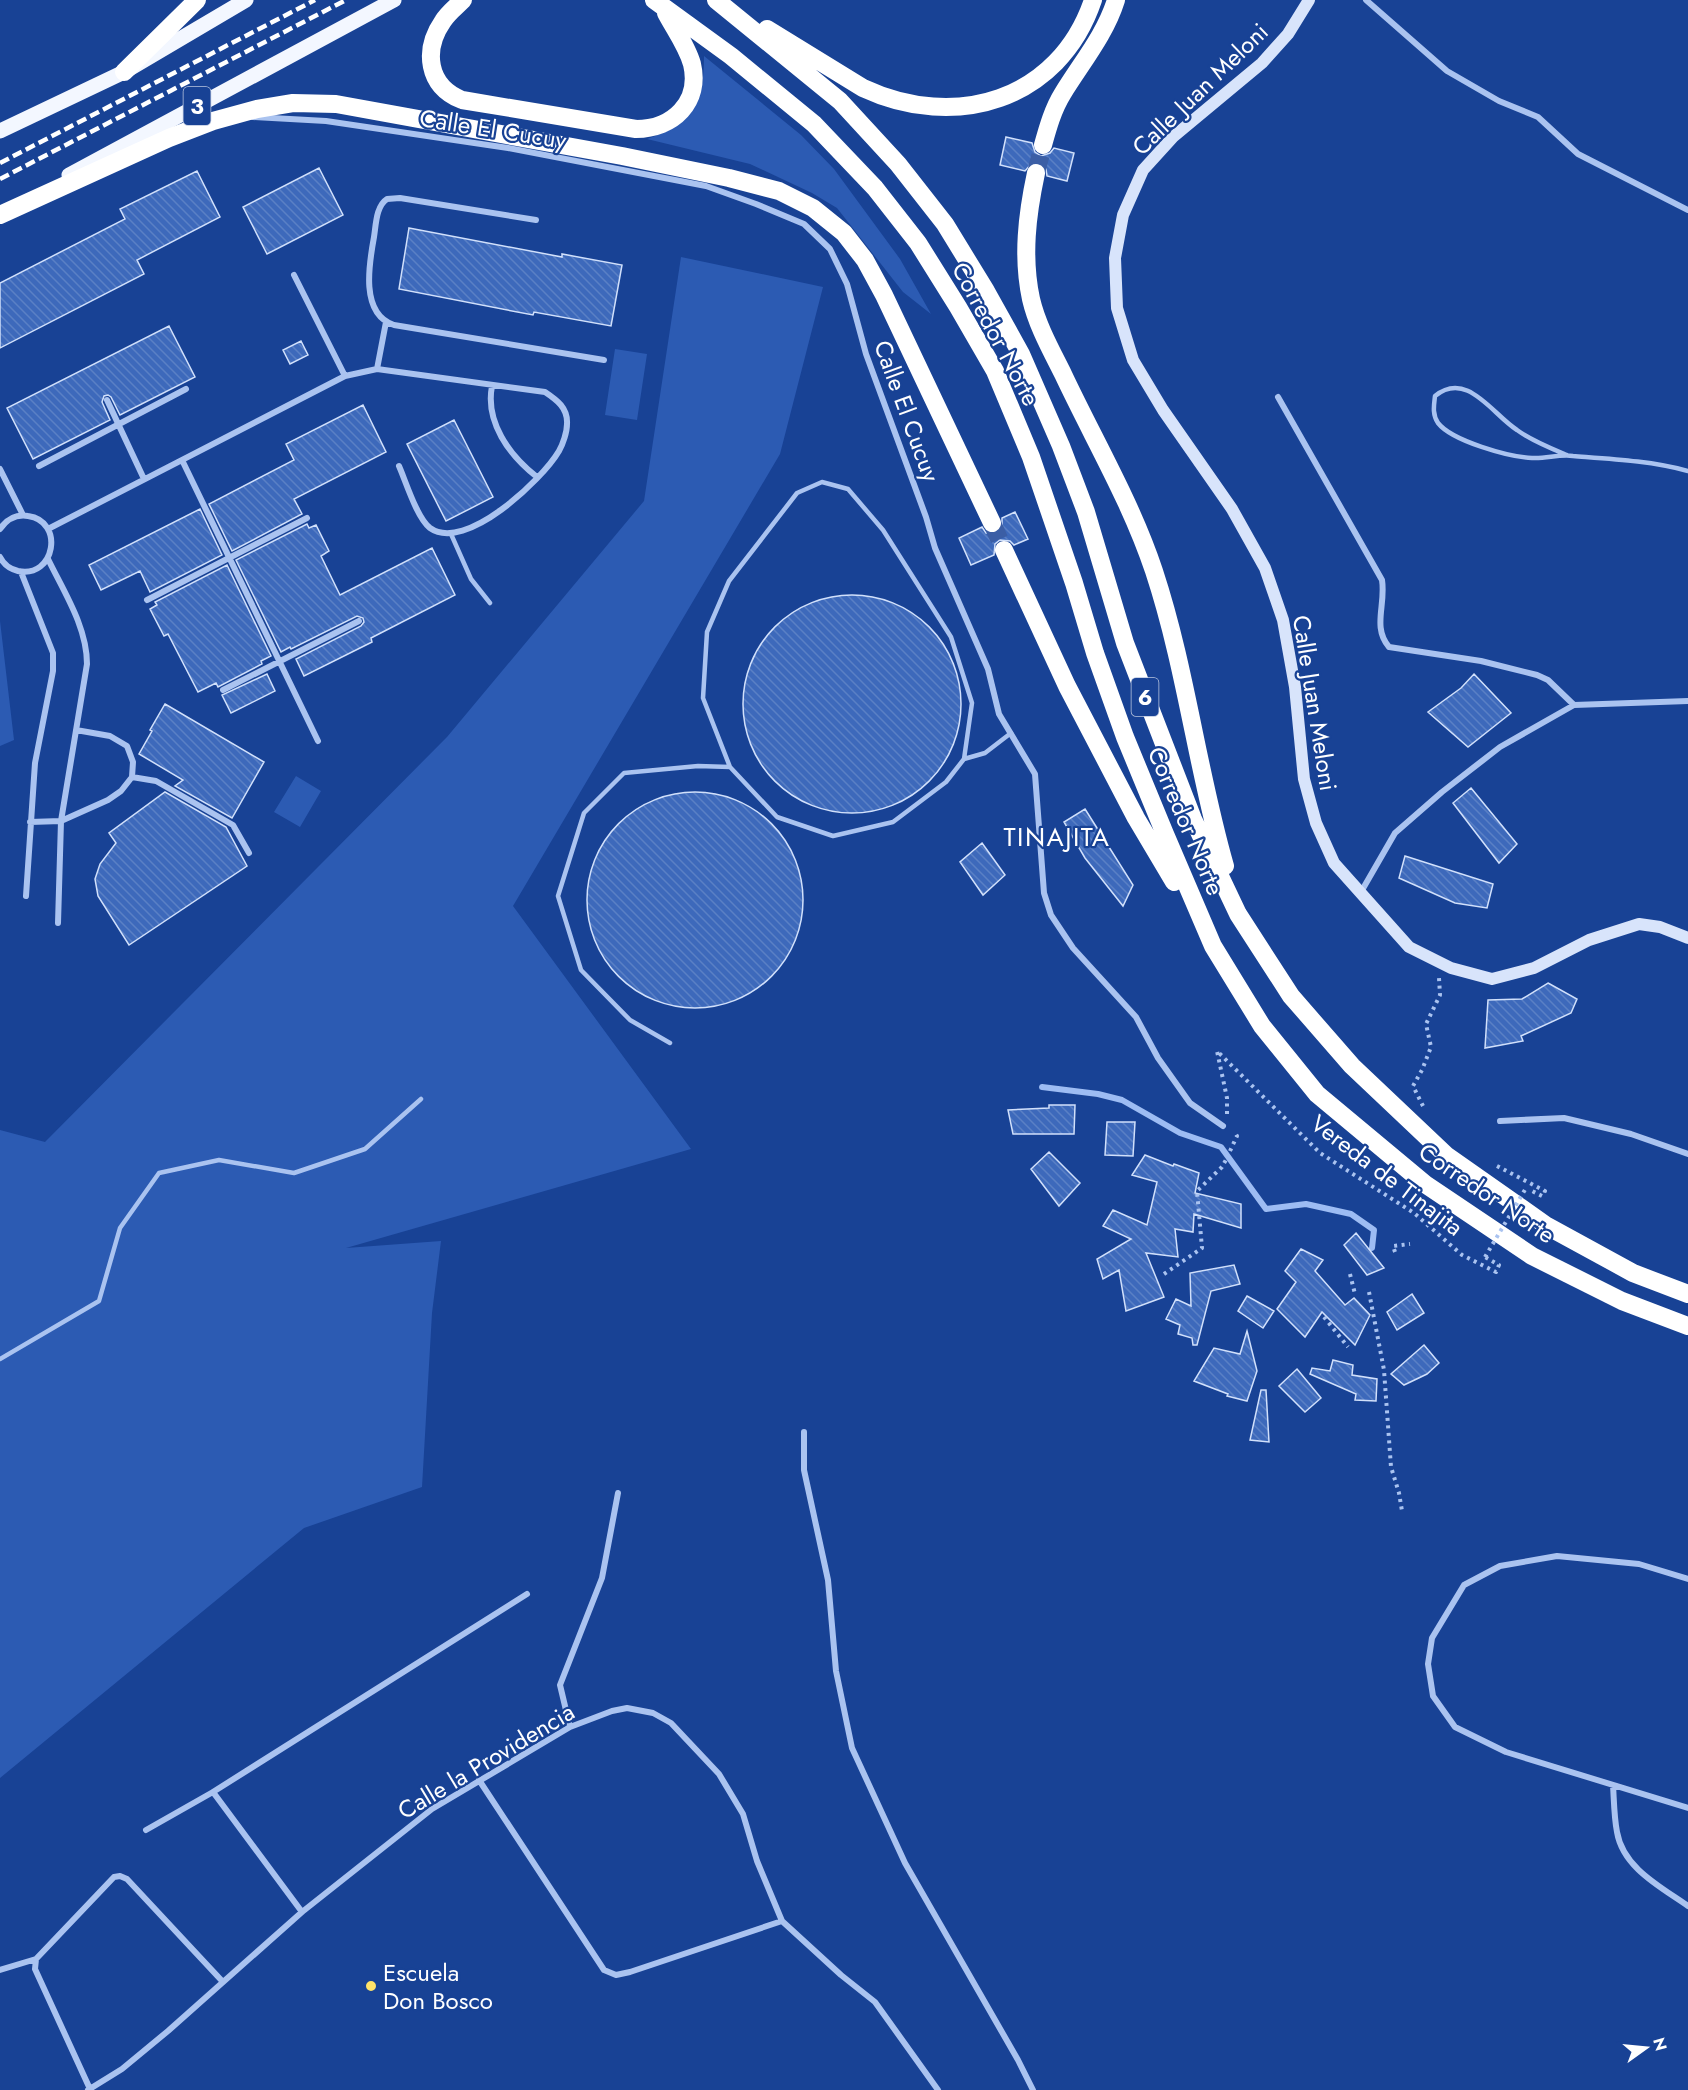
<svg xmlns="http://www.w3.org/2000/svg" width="1688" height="2090" font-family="Jost,sans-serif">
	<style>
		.grass { fill: #2c5bb3 }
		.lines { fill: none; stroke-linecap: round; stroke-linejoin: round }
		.stream { stroke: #9dbcf3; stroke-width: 6 }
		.building { fill: url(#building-back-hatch); stroke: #d1e0fb; stroke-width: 1.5 }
		.highway-tunnel { stroke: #3b5ea5; stroke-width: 18; stroke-dasharray: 18 9; stroke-linecap: butt }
		.path { stroke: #aac3f0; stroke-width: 4; stroke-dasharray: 3 4.5; stroke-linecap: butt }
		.lane { stroke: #aac3f0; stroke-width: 4.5 }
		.street { stroke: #aac3f0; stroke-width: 6 }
		.secondary { stroke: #d8e4fb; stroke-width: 12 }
		.primary { stroke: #f3f7ff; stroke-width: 15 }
		.highway { stroke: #fff; stroke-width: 18 }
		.rail { stroke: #fff; stroke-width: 4.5; stroke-dasharray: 10 4.5; stroke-linecap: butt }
		.path-bridge { stroke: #aac3f0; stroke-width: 4; stroke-dasharray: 3 4.5; stroke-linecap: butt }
		.poi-dot { fill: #ffe369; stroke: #184295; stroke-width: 2 }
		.labels { text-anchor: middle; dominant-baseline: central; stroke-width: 4.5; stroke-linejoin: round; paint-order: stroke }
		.shield { fill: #184295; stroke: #bac6df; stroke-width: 1.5 }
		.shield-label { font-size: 22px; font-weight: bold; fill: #fff }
		.street-label { font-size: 24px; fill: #fff; stroke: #184295 }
		.poi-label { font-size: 24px; fill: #fff; stroke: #184295; text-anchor: start }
		.neighbourhood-label { font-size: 26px; letter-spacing: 1.5px; fill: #fff; stroke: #184295 }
	</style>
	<defs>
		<pattern id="building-back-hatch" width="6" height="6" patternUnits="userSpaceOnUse" patternTransform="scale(1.5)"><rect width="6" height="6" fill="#3d69bb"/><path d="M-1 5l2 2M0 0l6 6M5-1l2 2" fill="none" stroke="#5a80c5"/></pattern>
	</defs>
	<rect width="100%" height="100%" fill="#184295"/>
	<path class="grass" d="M704 56 801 135 834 169 900 259 931 314 903 292 837 208 812 193 750 164 647 139C693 124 704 104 704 56Z
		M681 257 823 287 780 454 513 906 691 1149 346 1248 441 1241 432 1313 422 1487 304 1528 0 1778V1130L45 1142 447 737 644 501Z
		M615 349 647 354 637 420 605 415Z
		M0 621 14 740 0 746Z
		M296 776 321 791 300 827 274 812Z"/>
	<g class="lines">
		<path class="stream" d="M1042 1087 1098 1094 1122 1100 1180 1133 1221 1147 1266 1209 1306 1204 1351 1214 1374 1230 1372 1248"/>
	</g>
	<path class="building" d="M1006 137 1032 143 1035 152 1041 156 1050 153 1054 148 1074 153 1067 181 1047 176 1046 169 1039 162 1032 163 1025 171 1000 165Z
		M319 168 343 215 267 254 243 207Z
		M197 171 220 217 137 260 144 274 0 348V283L125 219 120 209Z
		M409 228 562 257V254L622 265 611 326 534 312 533 315 399 289Z
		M169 326 195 377 120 415 111 397 108 395 104 396 102 402 110 420 33 459 7 408Z
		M301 341 308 355 290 364 283 350Z
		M363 405 386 452 294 499 302 514 232 551 209 504 294 460 286 444Z
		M454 420 493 497 446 521 407 444Z
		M200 509 222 555 150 592 140 571 101 590 89 565Z
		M1015 512 1028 539 1014 545 1010 541 1000 540 995 544 994 555 971 565 959 538 982 527 986 533H996L1002 529V518Z
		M307 524 309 528 316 525 329 551 321 556 340 595 432 548 455 595 371 638 372 642 304 676 296 659 361 626 364 622 363 618 357 616 291 649 290 647 281 652 236 560Z
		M227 565 271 656 261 661 262 664 218 687 216 683 198 692 168 634 164 636 150 609 157 605 155 602Z
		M743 704a109 109 0 1 1 218 0a109 109 0 1 1-218 0Z
		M267 674 275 691 231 713 222 695Z
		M1474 674 1511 713 1468 747 1428 712 1461 688Z
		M165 704 264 762 232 818 175 786 183 780 139 754 152 731 150 730Z
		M1471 788 1517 844 1499 863 1453 803Z
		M587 900a108 108 0 1 1 216 0a108 108 0 1 1-216 0Z
		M165 792 226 827 247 866 129 945 98 896 95 879 100 864 116 843 109 833Z
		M1085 809 1133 885 1123 906 1085 858 1064 822Z
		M982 843 1005 875 983 895 960 862Z
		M1405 856 1493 884 1487 908 1455 903 1399 878Z
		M1548 983 1577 999 1571 1013 1521 1036 1523 1041 1485 1048 1488 1000 1522 999Z
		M1049 1105H1075L1074 1134H1013L1008 1110 1049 1108Z
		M1107 1122H1135L1133 1156 1105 1155Z
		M1049 1152 1080 1183 1059 1206 1031 1169Z
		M1145 1155 1173 1166 1174 1164 1199 1173 1195 1193 1241 1204V1228L1194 1214 1193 1232 1175 1229 1178 1257 1146 1253 1164 1297 1126 1311 1119 1270 1103 1279 1097 1259 1131 1239 1103 1226 1113 1210 1147 1225 1157 1182 1132 1175Z
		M1356 1233 1384 1268 1367 1275 1344 1245Z
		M1301 1249 1323 1260 1315 1271 1345 1305 1354 1298 1370 1315 1355 1345 1322 1312 1305 1337 1277 1309 1296 1282 1285 1271Z
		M1234 1265 1240 1284 1211 1291 1197 1345H1193L1192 1338 1178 1334 1180 1325 1166 1319 1176 1299 1191 1306 1190 1273Z
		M1412 1294 1424 1313 1397 1330 1387 1312Z
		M1247 1296 1274 1311 1263 1328 1238 1311Z
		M1247 1331 1257 1371 1247 1401 1227 1396 1228 1394 1194 1381 1214 1348 1240 1354Z
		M1424 1345 1439 1363 1427 1374 1404 1385 1391 1374Z
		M1333 1360 1353 1365 1352 1375 1377 1379 1376 1401 1355 1400 1356 1394 1310 1374 1312 1368 1330 1371Z
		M1297 1369 1321 1398 1305 1412 1279 1386Z
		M1261 1390H1266L1269 1442 1250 1440Z"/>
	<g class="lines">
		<path class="highway-tunnel" d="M1036 173 1043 145
			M992 523 1004 550"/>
		<path class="path" d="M1423 1106 1413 1086 1422 1070 1431 1047 1426 1024 1440 995 1439 978
			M1227 1114V1098L1217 1051 1320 1153 1414 1213 1462 1255 1496 1272 1499 1265 1485 1257
			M1230 1151 1237 1136 1234 1131
			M1497 1166 1545 1191 1542 1196 1532 1191
			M1395 1252 1393 1246 1410 1244
			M1164 1274 1202 1248 1197 1191 1222 1167 1228 1156
			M1350 1274 1355 1294
			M1369 1292 1384 1370 1391 1467 1399 1493 1402 1511
			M1324 1317 1348 1347"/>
		<path class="lane" d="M1567 455C1550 448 1532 441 1517 430 1492 414 1467 370 1435 396 1434 405 1432 414 1438 423 1452 441 1509 457 1532 458 1546 459 1559 454 1573 456 1612 459 1651 461 1688 471
			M451 534 471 579 490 603
			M964 759 972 703 951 637 883 530 848 489 822 482 797 493 729 581 707 632 703 698 730 767 777 817 833 836 893 822 946 782 964 759 985 753 1011 733
			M670 1043 630 1020 581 970 558 896 584 813 624 773 698 766 730 767
			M0 1359 99 1301 120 1228 159 1173 219 1160 294 1173 365 1149 421 1099"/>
		<path class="street" d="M1366 0 1447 71 1499 101 1538 117 1578 154 1688 210
			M253 117 326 121 508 148 706 186 756 204 804 224 830 249 847 284 866 354 926 517 935 548 988 669 999 714 1035 774 1044 893 1051 915 1073 948 1136 1017 1158 1058 1190 1103 1223 1126
			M536 220 400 198 387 199C376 206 376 225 374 237 369 264 360 314 394 325L604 360
			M294 275 345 376
			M377 369 386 322
			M492 386C485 422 509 455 537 477
			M1278 397 1382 580C1386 605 1372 627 1389 647L1481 661 1537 675 1548 680 1574 705
			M107 400 144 479
			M182 460 318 741
			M39 466 186 389
			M0 469 23 515
			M0 529C7 519 16 514 28 516 65 521 55 579 18 571 10 569 4 565 0 557
			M48 529 345 376 377 369 545 392C557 400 568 408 567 424 567 432 563 444 559 451 542 480 465 553 430 528 417 518 406 482 399 466
			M48 559C64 592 87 627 87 664L61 821 58 923
			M21 572 53 653V671L35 763 26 896
			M147 600 307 518
			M223 690 359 621
			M132 777 156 781 233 825 249 853
			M30 822 61 821 108 800 121 791 132 777 133 762 127 746 110 736 76 730
			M1361 892 1395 833 1442 792 1500 747 1574 705 1688 701
			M1500 1121 1564 1118 1631 1134 1688 1154
			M804 1432V1470L828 1580 836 1671 852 1748 905 1863 1018 2060 1033 2090
			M1688 1579 1639 1564 1557 1556 1500 1566 1464 1585 1432 1638 1428 1664 1433 1696 1455 1727 1506 1752 1688 1808
			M570 1727 560 1685 602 1578 618 1493
			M479 1780 604 1970 616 1975 630 1972 782 1921
			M1613 1785C1614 1800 1614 1817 1617 1832 1623 1868 1661 1887 1688 1906
			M213 1792 302 1912
			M146 1830 213 1792 527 1594
			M0 1970 36 1959
			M90 2089 35 1969 36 1959 114 1877 120 1876 127 1879 223 1982
			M88 2090 122 2069 168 2031 302 1912 432 1809 570 1727 612 1711 627 1708 653 1713 671 1723 719 1774 743 1814 757 1861 782 1921 841 1975 875 2002 938 2090"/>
		<path class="secondary" d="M1309 0 1288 34 1262 63 1173 137 1143 170 1123 215 1115 258 1117 308 1133 360 1163 410 1232 509 1265 568 1283 620 1295 687 1304 779 1316 823 1334 863 1409 947 1451 968 1492 979 1534 968 1589 940 1639 924 1660 927 1688 938"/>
		<path class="primary" d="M0 131 124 72 246 0
			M69 175 394 0"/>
		<path class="highway" d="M463 0C456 7 448 13 443 21 423 50 427 86 462 100L636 129C673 129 701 102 692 64 687 46 675 30 666 13
			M654 0 731 56 814 124 875 188 918 243 958 307 995 371 1031 457 1074 583 1095 653 1125 737 1165 834 1213 946 1262 1026 1317 1094 1425 1184 1532 1256 1622 1301 1688 1326
			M716 0 840 101 898 164 945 224 986 291 1021 354 1061 446 1086 512 1125 643 1193 819 1238 914 1291 996 1352 1066 1446 1155 1547 1226 1633 1273 1688 1294
			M767 29 863 88C955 131 1059 101 1093 0
			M124 72 197 0
			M1043 145C1048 127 1053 109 1063 93 1082 62 1105 35 1116 0
			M1036 173C1027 215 1022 257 1031 299 1037 325 1051 350 1063 374 1094 440 1131 502 1154 571 1186 668 1197 769 1225 866
			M0 215 169 138 213 121 257 109 293 103 336 104 622 156 729 178 779 191 813 208 844 233 865 260 884 295 992 523
			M1004 550 1067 686 1136 818 1174 882"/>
		<path class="rail" d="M0 163 315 0
			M0 179 346 0"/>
		<path class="path-bridge" d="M1485 1257 1526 1188"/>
	</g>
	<circle class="poi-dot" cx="371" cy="1986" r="6"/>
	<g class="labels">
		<g class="shield">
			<rect x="183.5" y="87" width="27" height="38" rx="4.5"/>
			<rect x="1131.5" y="678" width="27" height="38" rx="4.5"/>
		</g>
		<g class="shield-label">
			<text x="197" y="106">3</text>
			<text x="1145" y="697">6</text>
		</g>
		<g class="street-label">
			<text transform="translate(1200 89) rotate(-44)">Calle Juan Meloni</text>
			<text transform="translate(493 129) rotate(9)">Calle El Cucuy</text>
			<text transform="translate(996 334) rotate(62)">Corredor Norte</text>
			<text transform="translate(907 411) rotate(70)">Calle El Cucuy</text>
			<text transform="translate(1315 703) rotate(81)">Calle Juan Meloni</text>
			<text transform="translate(1186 821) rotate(67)">Corredor Norte</text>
			<text transform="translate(1387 1175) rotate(37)">Vereda de Tinajita</text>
			<text transform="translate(1487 1193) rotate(34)">Corredor Norte</text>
			<text transform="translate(486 1761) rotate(-31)">Calle la Providencia</text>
		</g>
		<g class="poi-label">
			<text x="383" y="1972">Escuela<tspan x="383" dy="28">Don Bosco</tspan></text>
		</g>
		<g class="neighbourhood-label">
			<text x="1057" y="837">TINAJITA</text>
		</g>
	</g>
	<g transform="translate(1646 2048) rotate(75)" stroke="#184295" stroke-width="4.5" paint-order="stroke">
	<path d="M0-4.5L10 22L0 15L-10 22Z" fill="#ffffff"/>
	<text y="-9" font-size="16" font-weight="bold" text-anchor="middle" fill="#ffffff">N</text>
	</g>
</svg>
